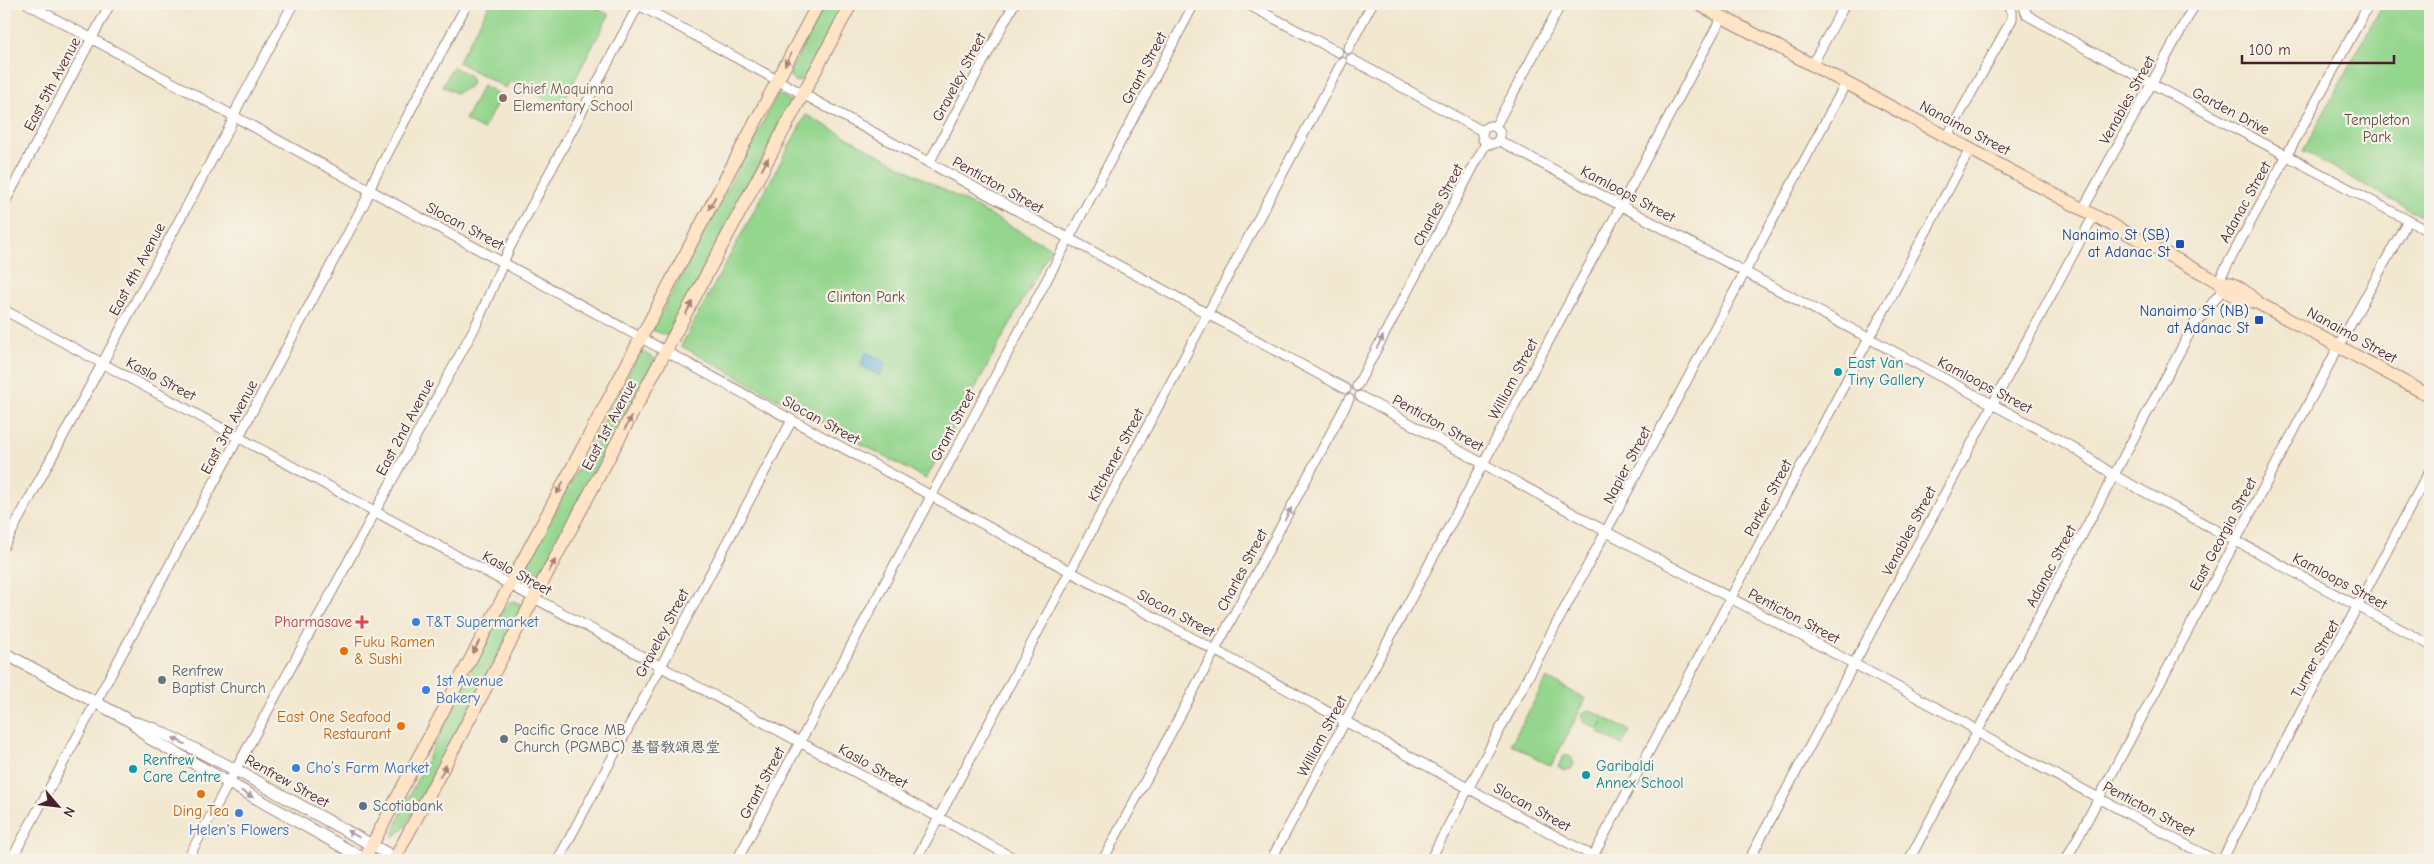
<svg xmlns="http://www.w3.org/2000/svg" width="2434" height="864" font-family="'Comic Neue','LXGW WenKai TC',sans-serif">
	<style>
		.green { fill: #94d68e; stroke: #6f7a5c }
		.water { fill: #66b0de; stroke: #586884 }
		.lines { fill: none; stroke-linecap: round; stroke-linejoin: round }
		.minor-casing { stroke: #9e837d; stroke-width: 11 }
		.tertiary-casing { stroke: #9e837d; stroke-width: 13 }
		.secondary-casing { stroke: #9e837d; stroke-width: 14 }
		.minor { stroke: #fff; stroke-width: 9 }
		.tertiary { stroke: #fff; stroke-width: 11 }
		.secondary { stroke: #ffe4c6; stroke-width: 12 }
		.oneway { fill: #a48278 }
		.oneway2 { fill: #ae9aa0 }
		.education-dot { fill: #8d6e63; stroke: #f7f3e8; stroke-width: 2 }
		.transit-dot { fill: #1a4fb4; stroke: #f7f3e8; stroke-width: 2 }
		.culture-dot { fill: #0f9aa8; stroke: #f7f3e8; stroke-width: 2 }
		.health-dot { fill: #e0444e; stroke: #f7f3e8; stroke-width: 2 }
		.shop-dot { fill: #3f7fe0; stroke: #f7f3e8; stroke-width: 2 }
		.food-dot { fill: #e8710a; stroke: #f7f3e8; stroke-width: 2 }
		.worship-dot { fill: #6b7280; stroke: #f7f3e8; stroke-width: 2 }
		.service-dot { fill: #5c6f8a; stroke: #f7f3e8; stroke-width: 2 }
		.labels { text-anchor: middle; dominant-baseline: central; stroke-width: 4.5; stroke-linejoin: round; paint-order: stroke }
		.street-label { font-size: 15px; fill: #4a1f2b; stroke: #f7f3e8 }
		.education-label { font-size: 15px; fill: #785e54; stroke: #f7f3e8; text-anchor: start }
		.park-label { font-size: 15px; fill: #5c4d44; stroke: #f7f3e8 }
		.transit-label { font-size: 15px; fill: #164399; stroke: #f7f3e8; text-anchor: end }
		.culture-label { font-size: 15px; fill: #0d838f; stroke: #f7f3e8; text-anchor: start }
		.health-label { font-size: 15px; fill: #be3a42; stroke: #f7f3e8; text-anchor: end }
		.shop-label { font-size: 15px; fill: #366cbe; stroke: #f7f3e8; text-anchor: start }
		.food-label { font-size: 15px; fill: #c56008; stroke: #f7f3e8; text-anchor: start }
		.worship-label { font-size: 15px; fill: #5b616d; stroke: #f7f3e8; text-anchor: start }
		.service-label { font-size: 15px; fill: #4e5e75; stroke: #f7f3e8; text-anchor: start }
	</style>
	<rect width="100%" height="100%" fill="#f7f3e8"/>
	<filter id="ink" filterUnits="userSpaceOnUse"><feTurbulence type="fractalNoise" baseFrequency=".02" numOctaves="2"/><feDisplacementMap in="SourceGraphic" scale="10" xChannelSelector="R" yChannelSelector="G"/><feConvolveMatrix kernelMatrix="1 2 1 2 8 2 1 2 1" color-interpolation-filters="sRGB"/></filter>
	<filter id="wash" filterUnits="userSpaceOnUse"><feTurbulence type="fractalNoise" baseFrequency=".0096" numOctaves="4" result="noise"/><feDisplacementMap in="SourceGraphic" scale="20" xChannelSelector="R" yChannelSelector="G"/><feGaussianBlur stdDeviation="1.12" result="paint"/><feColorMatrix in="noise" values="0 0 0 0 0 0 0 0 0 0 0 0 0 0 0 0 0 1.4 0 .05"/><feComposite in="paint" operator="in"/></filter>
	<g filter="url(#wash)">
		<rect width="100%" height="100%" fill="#f2e7cf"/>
		<path class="green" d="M490 4H588L609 15 562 104 556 105 510 81 506 88 458 62Z
			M826 4H845L805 78 795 82 790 76V71Z
			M2383 4H2430V221L2303 151Z
			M453 67 469 75 472 83 469 87 456 93 442 86Z
			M483 85 501 95 483 130 465 120Z
			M778 94 792 102 791 105 668 336 652 330Z
			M806 115 1051 248 926 479 681 346Z
			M641 351 655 359 535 584 521 576Z
			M514 601 524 606 405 827 394 837 393 835 403 808 448 718 456 699 500 614 508 603Z
			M1547 678 1586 699 1551 766 1511 744Z
			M1590 710 1630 731 1622 745 1598 732 1603 722 1598 729 1584 722 1581 717 1584 712Z
			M1565 754 1571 757 1574 764 1571 769 1564 770 1558 766Z"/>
		<path class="water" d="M868 353 885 362 881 374 878 375 861 365 865 354Z"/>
	</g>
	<g filter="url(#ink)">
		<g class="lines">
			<g class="minor-casing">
				<path id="minor" d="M28 4 1600 860
					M637 4 1346 389
					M1247 4 1338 52
					M2023 4 2027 15 2083 47 2430 232
					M1348 49 1372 4
					M1351 59 1482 131
					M1812 65 1845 4
					M1482 135a9 9 0 1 1 18 0a9 9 0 1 1-18 0Z
					M1495 127 1561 4
					M1947 137 2012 19V11L2007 4
					M1498 140 2005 411 2072 447 2115 476 2430 645
					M929 163 1014 4
					M4 204 110 4
					M2083 209 2195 4
					M2218 282 2369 4
					M4 310 1017 860
					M1357 386 1486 143
					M1360 396 1616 537 1965 723 1987 738 2214 860
					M4 546 230 126 238 106 293 4
					M11 860 366 200 374 179 467 4
					M187 860 476 325 510 247 639 4
					M558 860 792 420
					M737 860 1194 4
					M916 860 1342 62
					M1103 860 1349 399
					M1271 860 1722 17
					M1430 860 1846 83
					M1591 860 1970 149
					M1749 860 2094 215
					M1909 860 2196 321C2209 313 2212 299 2224 290
					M2066 860 2348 329 2407 222
					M2222 860 2430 470"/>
			</g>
			<g class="tertiary-casing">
				<path id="tertiary" d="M4 653 132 722 149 738 366 860
					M136 723 155 729 236 770 399 860"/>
			</g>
			<g class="secondary-casing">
				<path id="secondary" d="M1698 4 2202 273 2218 282 2224 290 2238 298 2258 303
					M2218 282C2235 281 2246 292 2258 303L2430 396
					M364 860 818 4
					M394 860 851 4"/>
			</g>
			<use href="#minor" class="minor"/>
			<use href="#tertiary" class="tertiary"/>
			<use href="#secondary" class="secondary"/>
		</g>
		<defs><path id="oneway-solid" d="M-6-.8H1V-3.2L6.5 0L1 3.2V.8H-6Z" transform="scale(1.25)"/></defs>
		<g class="oneway">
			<use href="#oneway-solid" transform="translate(788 59) rotate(118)"/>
			<use href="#oneway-solid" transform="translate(765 164) rotate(-62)"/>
			<use href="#oneway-solid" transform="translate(712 203) rotate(118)"/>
			<use href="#oneway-solid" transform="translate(689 308) rotate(-62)"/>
			<use href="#oneway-solid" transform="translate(628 423) rotate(-62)"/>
			<use href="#oneway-solid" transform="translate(560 488) rotate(118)"/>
			<use href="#oneway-solid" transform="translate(552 566) rotate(-62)"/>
			<use href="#oneway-solid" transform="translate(476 647) rotate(118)"/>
			<use href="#oneway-solid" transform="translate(443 771) rotate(-62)"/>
		</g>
		<g class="oneway2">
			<use href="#oneway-solid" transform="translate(1380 342) rotate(-62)"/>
			<use href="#oneway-solid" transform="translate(1288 514) rotate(-62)"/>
			<use href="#oneway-solid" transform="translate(179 741) rotate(-153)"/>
			<use href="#oneway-solid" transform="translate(247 794) rotate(29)"/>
			<use href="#oneway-solid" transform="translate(353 834) rotate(-151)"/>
		</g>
	</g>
	<circle class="education-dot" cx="503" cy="98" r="5"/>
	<g class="transit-dot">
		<rect x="2175" y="239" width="10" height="10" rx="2.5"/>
		<rect x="2254" y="315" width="10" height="10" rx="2.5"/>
	</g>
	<g class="culture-dot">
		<circle cx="1838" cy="372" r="5"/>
		<circle cx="133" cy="769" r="5"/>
		<circle cx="1586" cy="775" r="5"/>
	</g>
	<path class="health-dot" d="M359.5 614.5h5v5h5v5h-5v5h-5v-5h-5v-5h5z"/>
	<g class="shop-dot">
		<circle cx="416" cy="622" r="5"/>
		<circle cx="426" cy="690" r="5"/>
		<circle cx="296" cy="768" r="5"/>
		<circle cx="239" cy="813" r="5"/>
	</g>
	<g class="food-dot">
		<circle cx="344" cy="651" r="5"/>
		<circle cx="401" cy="726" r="5"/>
		<circle cx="201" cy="794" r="5"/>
	</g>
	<g class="worship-dot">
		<circle cx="162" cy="680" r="5"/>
		<circle cx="504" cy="739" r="5"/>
	</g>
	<circle class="service-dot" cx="363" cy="806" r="5"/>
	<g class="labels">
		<g class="street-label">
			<text transform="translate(1144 68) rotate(-62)">Grant Street</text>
			<text transform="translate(959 77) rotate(-62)">Graveley Street</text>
			<text transform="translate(52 84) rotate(-62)">East 5th Avenue</text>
			<text transform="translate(2127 100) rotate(-61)">Venables Street</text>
			<text transform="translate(2231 111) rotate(28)">Garden Drive</text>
			<text transform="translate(1965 128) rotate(28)">Nanaimo Street</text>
			<text transform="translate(998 185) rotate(29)">Penticton Street</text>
			<text transform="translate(1628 194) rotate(28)">Kamloops Street</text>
			<text transform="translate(2245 202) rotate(-61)">Adanac Street</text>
			<text transform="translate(1438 205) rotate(-62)">Charles Street</text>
			<text transform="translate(465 226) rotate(28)">Slocan Street</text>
			<text transform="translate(137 269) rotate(-62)">East 4th Avenue</text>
			<text transform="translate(2352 335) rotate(29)">Nanaimo Street</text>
			<text transform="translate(161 379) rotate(28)">Kaslo Street</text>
			<text transform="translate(1513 379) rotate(-62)">William Street</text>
			<text transform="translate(1985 385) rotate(28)">Kamloops Street</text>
			<text transform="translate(821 420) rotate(29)">Slocan Street</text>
			<text transform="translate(1438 423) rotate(29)">Penticton Street</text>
			<text transform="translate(609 425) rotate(-62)">East 1st Avenue</text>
			<text transform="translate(953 425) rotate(-62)">Grant Street</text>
			<text transform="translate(229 427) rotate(-62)">East 3rd Avenue</text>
			<text transform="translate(405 427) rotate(-62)">East 2nd Avenue</text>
			<text transform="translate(1116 455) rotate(-62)">Kitchener Street</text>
			<text transform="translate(1627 465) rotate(-62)">Napier Street</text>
			<text transform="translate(1768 498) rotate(-62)">Parker Street</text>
			<text transform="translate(1909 531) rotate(-62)">Venables Street</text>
			<text transform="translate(2223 534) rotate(-62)">East Georgia Street</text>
			<text transform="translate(2051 566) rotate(-62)">Adanac Street</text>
			<text transform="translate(1242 570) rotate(-62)">Charles Street</text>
			<text transform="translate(517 573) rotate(29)">Kaslo Street</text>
			<text transform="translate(2340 581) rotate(28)">Kamloops Street</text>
			<text transform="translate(1176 613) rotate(28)">Slocan Street</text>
			<text transform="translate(1794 616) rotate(28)">Penticton Street</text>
			<text transform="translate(662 633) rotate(-62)">Graveley Street</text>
			<text transform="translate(2315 659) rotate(-62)">Turner Street</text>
			<text transform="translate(1322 736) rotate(-62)">William Street</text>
			<text transform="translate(873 766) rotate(29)">Kaslo Street</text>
			<text transform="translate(287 781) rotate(29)">Renfrew Street</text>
			<text transform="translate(762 783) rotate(-62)">Grant Street</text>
			<text transform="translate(1532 807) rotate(29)">Slocan Street</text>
			<text transform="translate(2149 809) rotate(28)">Penticton Street</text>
		</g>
		<g class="education-label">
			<text x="513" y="89">Chief Maquinna<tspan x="513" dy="17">Elementary School</tspan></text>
		</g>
		<g class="park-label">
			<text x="2377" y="120">Templeton<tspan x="2377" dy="17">Park</tspan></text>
			<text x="866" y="297">Clinton Park</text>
		</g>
		<g class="transit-label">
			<text x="2170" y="235">Nanaimo St (SB)<tspan x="2170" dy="17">at Adanac St</tspan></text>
			<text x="2249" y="311">Nanaimo St (NB)<tspan x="2249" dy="17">at Adanac St</tspan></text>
		</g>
		<g class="culture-label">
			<text x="1848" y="363">East Van<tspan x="1848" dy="17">Tiny Gallery</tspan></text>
			<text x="143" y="760">Renfrew<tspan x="143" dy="17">Care Centre</tspan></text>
			<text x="1596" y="766">Garibaldi<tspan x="1596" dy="17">Annex School</tspan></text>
		</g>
		<g class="health-label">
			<text x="352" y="622">Pharmasave</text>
		</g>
		<g class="shop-label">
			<text x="426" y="622">T&amp;T Supermarket</text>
			<text x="436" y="681">1st Avenue<tspan x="436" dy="17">Bakery</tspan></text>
			<text x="306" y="768">Cho’s Farm Market</text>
			<text x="239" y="830" text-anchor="middle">Helen's Flowers</text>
		</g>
		<g class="food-label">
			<text x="354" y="642">Fuku Ramen<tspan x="354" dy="17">&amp; Sushi</tspan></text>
			<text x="391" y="717" text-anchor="end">East One Seafood<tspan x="391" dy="17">Restaurant</tspan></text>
			<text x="201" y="811" text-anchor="middle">Ding Tea</text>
		</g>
		<g class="worship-label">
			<text x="172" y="671">Renfrew<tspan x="172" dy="17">Baptist Church</tspan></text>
			<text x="514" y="730">Pacific Grace MB<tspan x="514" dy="17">Church (PGMBC) 基督教頌恩堂</tspan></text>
		</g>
		<g class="service-label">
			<text x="373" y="806">Scotiabank</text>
		</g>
	</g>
	<rect width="2434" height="864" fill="none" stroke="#f7f3e8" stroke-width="20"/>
	<g transform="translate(58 806) rotate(118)" stroke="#f7f3e8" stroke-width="4" paint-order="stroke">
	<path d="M0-4L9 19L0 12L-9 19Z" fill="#4a1f2b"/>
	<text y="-8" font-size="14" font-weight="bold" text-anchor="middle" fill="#4a1f2b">N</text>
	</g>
	<path d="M2242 55v8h152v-8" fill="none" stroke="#4a1f2b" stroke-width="2.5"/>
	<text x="2249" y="55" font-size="15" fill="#4a1f2b" stroke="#f7f3e8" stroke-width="4" paint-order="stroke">100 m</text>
</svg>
